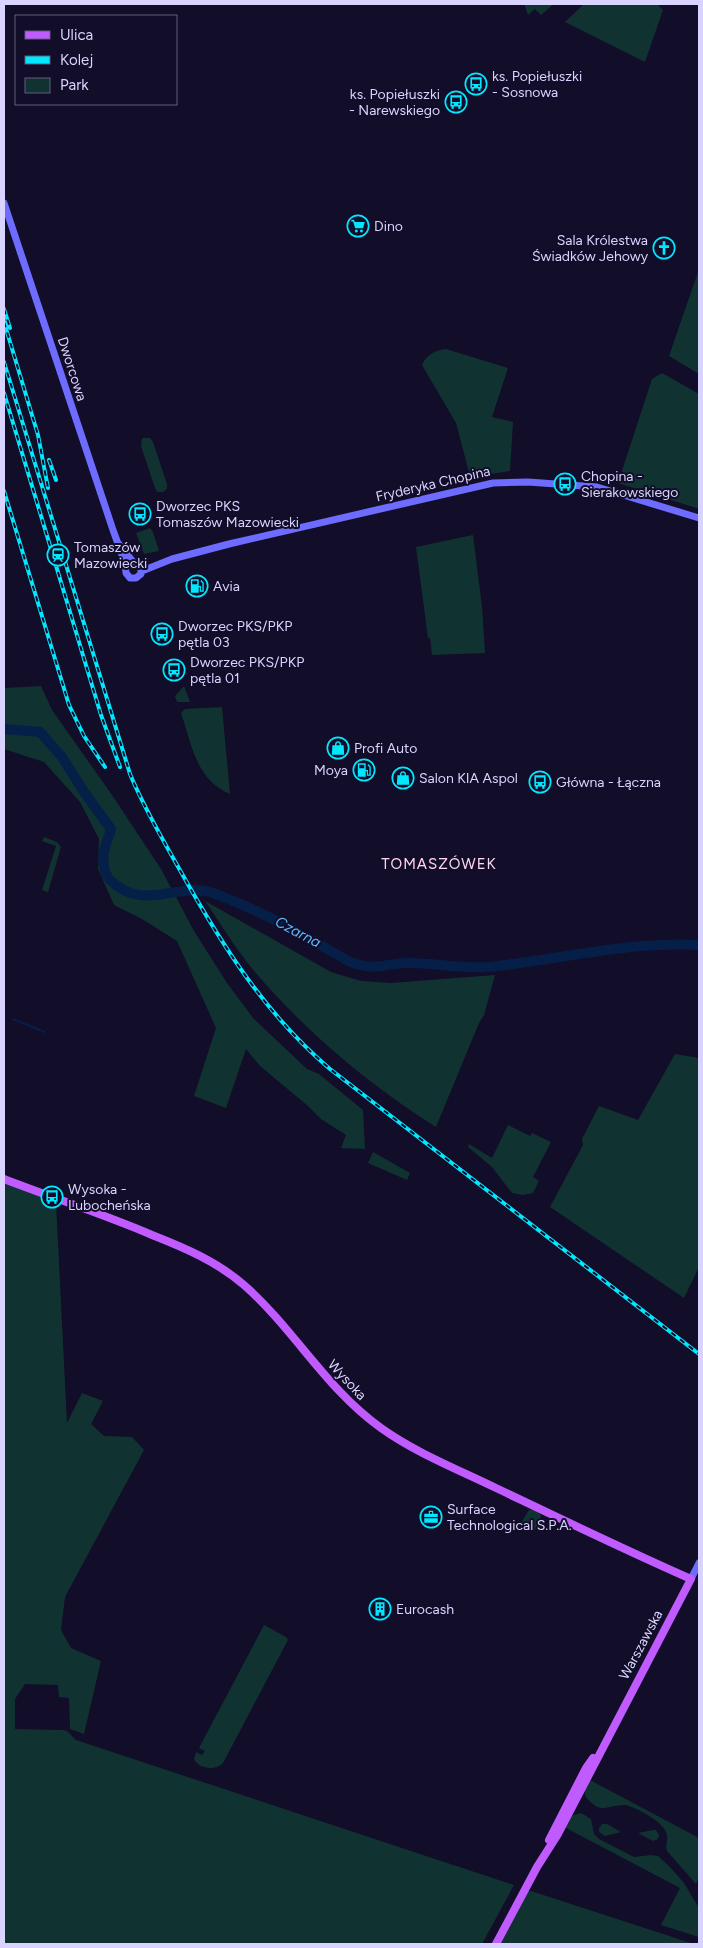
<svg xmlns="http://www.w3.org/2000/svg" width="703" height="1948" font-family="Figtree,sans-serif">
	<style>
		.green { fill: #103331 }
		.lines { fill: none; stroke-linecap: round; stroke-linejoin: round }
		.stream { stroke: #051f49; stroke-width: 2 }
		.river { stroke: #051f49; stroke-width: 10 }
		.secondary { stroke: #6e6bff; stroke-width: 7 }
		.primary { stroke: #c05bff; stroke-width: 8 }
		.rail-casing { stroke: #00e8ff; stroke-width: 4 }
		.rail { stroke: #120d28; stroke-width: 2; stroke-dasharray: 5.5; stroke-linecap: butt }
		.labels { text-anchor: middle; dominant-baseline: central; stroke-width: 4; stroke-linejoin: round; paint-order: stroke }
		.poi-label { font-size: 14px; fill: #d9d4ff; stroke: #120d28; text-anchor: start }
		.street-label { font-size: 14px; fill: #d9d4ff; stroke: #120d28 }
		.neighbourhood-label { font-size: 15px; letter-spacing: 1px; fill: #ffd6f1; stroke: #120d28 }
		.water-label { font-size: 15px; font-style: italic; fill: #62b8ff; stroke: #120d28 }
	</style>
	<rect width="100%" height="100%" fill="#120d28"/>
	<path class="green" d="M524 4H554L541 15 535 9 528 15Z
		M584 4H657L663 10 645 62 565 22Z
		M699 269V374L669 356Z
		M446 349 508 368 492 417 513 422 510 471 473 477 470 476 456 423 422 365C426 355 436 350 446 349Z
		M662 373 699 394V509L618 483 652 379Z
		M142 438H150L153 442 167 484V489L163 492H157L155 488 141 446Z
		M150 528 153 532 159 551 144 554 136 533Z
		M473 535 482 607 485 653 432 655 430 638H428L416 547Z
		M41 686 52 710 112 795 161 869 194 931 227 983 253 1018 307 1069 319 1074 363 1110 365 1149 341 1148 346 1135 321 1119 308 1106 260 1066 246 1049 226 1108 194 1096 216 1028 177 941 142 919 114 905 98 869 99 839 80 802 44 762 4 749V688Z
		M184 686 190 702H177L175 696Z
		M222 707 230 794C196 780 192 745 181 713L185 709Z
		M44 837 57 842 61 847 48 892 42 890 56 846 42 841Z
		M205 901 331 972 361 981 391 983 495 975 484 1015 479 1023 436 1127C368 1084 307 1033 255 972 236 950 221 924 205 901Z
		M675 1054 699 1058V1267L684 1298 550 1207 583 1145 582 1139 599 1106 638 1120Z
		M508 1125 530 1136 532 1133 551 1142 533 1177 539 1181 533 1193 523 1195 512 1193 492 1167 468 1147 469 1144 492 1158Z
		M373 1152 410 1173 407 1180 368 1163Z
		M4 1182 56 1203 67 1423 82 1393 103 1401 91 1424 104 1436 132 1437 144 1450 65 1597 61 1630 71 1648 101 1661 84 1734 70 1729 69 1698 59 1697 58 1685 25 1684 15 1699V1729L63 1730 67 1731 76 1740 514 1885 482 1944H4Z
		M534 1509 541 1515 540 1520 536 1529 529 1532 522 1529 521 1523 529 1510Z
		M264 1625 286 1637 288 1640 223 1763C215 1771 199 1769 194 1759L196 1752 202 1755 205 1751 199 1748Z
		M590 1780 699 1838V1877L696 1884 667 1851C665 1845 668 1841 667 1835 666 1823 637 1808 626 1805 604 1805 602 1816 585 1796V1789Z
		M581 1813 591 1819 594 1834 599 1839 634 1857 651 1855 658 1856 670 1867 684 1883 699 1908V1937L661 1925 680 1888 564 1827 571 1816Z
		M602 1824H607L621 1832 605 1836 599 1832V1828Z
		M653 1830H656L659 1835 658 1839 653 1841 638 1833Z
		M528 1891H531L694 1944H501Z"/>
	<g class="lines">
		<path class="stream" d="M13 1019 45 1032"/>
		<path class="river" d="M4 729 40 732 62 757 84 792 111 829C110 836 106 841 105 847 102 857 103 873 110 880 142 911 172 885 206 891 217 893 227 899 238 903 277 919 313 941 350 962 378 972 383 963 409 963 436 963 462 969 488 967 558 960 628 941 699 945"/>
		<path class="secondary" d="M4 203 113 530 125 563 126 573 130 578H136L141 574V568L134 563 118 543
			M142 571 172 559 229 544 493 483 528 482 597 487 699 518
			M691 1579 699 1563"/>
		<path class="primary" d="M4 1179C53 1198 103 1214 152 1235 185 1248 216 1261 244 1285 294 1329 326 1389 381 1428 416 1453 457 1469 496 1488 561 1519 625 1550 691 1579L558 1834 537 1867 496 1944
			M549 1840 586 1768 593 1758"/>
		<g class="rail-casing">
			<path id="rail" d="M4 309 10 328
				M4 322 38 435 48 488
				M4 362 130 774C144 808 163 840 181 872 222 945 265 1014 330 1069L699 1354
				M4 393 101 715 120 767
				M49 460 56 480
				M4 491 69 705 84 736 105 767"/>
		</g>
		<use href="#rail" class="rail"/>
	</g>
	<defs>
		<g id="bus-ring" transform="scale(1.125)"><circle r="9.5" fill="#120d28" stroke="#00e8ff" stroke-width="1.5"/><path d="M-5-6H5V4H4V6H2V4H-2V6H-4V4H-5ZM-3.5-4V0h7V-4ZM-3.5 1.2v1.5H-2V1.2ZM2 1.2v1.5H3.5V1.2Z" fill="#00e8ff"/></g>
		<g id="supermarket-ring" transform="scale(1.125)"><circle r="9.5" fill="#120d28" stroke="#00e8ff" stroke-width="1.5"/><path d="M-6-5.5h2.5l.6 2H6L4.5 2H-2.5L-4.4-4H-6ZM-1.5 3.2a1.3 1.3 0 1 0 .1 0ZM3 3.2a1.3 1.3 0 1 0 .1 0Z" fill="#00e8ff"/></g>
		<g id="church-ring" transform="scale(1.125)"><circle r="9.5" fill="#120d28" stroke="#00e8ff" stroke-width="1.5"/><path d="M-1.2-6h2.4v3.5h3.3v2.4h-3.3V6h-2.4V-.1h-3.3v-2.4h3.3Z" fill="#00e8ff"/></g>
		<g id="station-ring" transform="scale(1.125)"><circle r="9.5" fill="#120d28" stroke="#00e8ff" stroke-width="1.5"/><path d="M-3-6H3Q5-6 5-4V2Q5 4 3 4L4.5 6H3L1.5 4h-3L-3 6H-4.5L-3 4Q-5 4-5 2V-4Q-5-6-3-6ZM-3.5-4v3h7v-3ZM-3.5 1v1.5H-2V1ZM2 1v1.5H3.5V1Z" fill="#00e8ff"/></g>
		<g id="fuel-ring" transform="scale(1.125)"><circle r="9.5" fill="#120d28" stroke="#00e8ff" stroke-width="1.5"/><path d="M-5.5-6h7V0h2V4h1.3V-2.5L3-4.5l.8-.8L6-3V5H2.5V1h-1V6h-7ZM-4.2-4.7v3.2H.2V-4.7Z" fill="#00e8ff"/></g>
		<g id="shop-ring" transform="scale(1.125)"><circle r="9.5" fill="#120d28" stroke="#00e8ff" stroke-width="1.5"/><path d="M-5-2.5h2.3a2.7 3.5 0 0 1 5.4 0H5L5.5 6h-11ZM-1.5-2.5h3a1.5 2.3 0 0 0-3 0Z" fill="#00e8ff"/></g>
		<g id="office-ring" transform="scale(1.125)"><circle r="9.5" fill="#120d28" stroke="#00e8ff" stroke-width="1.5"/><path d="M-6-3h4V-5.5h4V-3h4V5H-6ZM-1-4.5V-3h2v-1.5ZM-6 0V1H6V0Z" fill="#00e8ff"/></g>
		<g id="building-ring" transform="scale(1.125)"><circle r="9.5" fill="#120d28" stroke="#00e8ff" stroke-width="1.5"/><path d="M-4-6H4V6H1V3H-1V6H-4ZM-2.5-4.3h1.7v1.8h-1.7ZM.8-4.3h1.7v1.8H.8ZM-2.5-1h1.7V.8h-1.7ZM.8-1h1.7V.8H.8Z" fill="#00e8ff"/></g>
	</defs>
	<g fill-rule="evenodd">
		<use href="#bus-ring" x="476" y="84"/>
		<use href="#bus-ring" x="456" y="102"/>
		<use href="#supermarket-ring" x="358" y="226"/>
		<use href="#church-ring" x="664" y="248"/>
		<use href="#bus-ring" x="565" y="484"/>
		<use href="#bus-ring" x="140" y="514"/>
		<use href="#station-ring" x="58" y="555"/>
		<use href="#fuel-ring" x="197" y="586"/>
		<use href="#bus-ring" x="162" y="634"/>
		<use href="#bus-ring" x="174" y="670"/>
		<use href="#shop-ring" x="338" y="748"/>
		<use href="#fuel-ring" x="364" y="770"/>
		<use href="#shop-ring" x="403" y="778"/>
		<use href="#bus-ring" x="540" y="782"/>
		<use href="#bus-ring" x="52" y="1197"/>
		<use href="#office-ring" x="431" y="1517"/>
		<use href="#building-ring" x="380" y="1609"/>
	</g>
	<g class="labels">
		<g class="poi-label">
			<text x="492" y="76">ks. Popiełuszki<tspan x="492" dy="16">- Sosnowa</tspan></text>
			<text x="440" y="94" text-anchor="end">ks. Popiełuszki<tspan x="440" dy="16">- Narewskiego</tspan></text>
			<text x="374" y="226">Dino</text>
			<text x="648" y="240" text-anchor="end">Sala Królestwa<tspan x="648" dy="16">Świadków Jehowy</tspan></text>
			<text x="581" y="476">Chopina -<tspan x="581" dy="16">Sierakowskiego</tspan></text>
			<text x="156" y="506">Dworzec PKS<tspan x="156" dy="16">Tomaszów Mazowiecki</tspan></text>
			<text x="74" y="547">Tomaszów<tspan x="74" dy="16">Mazowiecki</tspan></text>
			<text x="213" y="586">Avia</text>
			<text x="178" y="626">Dworzec PKS/PKP<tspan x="178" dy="16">pętla 03</tspan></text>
			<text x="190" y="662">Dworzec PKS/PKP<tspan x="190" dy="16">pętla 01</tspan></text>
			<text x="354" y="748">Profi Auto</text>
			<text x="348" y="770" text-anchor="end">Moya</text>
			<text x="419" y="778">Salon KIA Aspol</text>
			<text x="556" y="782">Główna - Łączna</text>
			<text x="68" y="1189">Wysoka -<tspan x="68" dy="16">Lubocheńska</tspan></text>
			<text x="447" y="1509">Surface<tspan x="447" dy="16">Technological S.P.A.</tspan></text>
			<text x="396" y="1609">Eurocash</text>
		</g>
		<g class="street-label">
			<text transform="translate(72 369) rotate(72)">Dworcowa</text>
			<text transform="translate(433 484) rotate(-13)">Fryderyka Chopina</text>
			<text transform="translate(347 1380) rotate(47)">Wysoka</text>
			<text transform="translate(641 1645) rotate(-62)">Warszawska</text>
		</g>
		<g class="neighbourhood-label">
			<text x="439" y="864">TOMASZÓWEK</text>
		</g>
		<g class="water-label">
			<text transform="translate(298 932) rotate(28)">Czarna</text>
		</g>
	</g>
	<rect width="703" height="1948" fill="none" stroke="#d9d4ff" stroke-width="10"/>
	<rect x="15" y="15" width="162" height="90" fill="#120d28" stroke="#625d7e"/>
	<rect x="25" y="31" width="25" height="8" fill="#c05bff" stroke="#625d7e"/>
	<text x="60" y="40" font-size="15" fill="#d9d4ff">Ulica</text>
	<rect x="25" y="56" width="25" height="8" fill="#00e8ff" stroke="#625d7e"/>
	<text x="60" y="65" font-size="15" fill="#d9d4ff">Kolej</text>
	<rect x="25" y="78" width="25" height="15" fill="#103331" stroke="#625d7e"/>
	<text x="60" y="90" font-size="15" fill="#d9d4ff">Park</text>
</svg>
